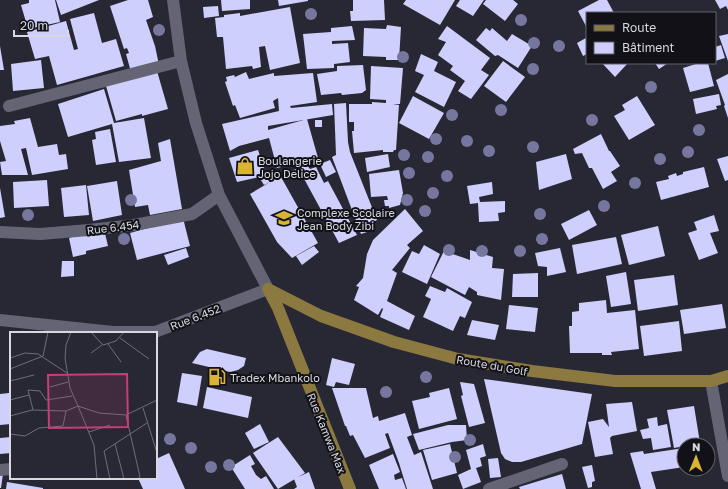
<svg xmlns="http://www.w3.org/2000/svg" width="728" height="489" font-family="'Golos Text',sans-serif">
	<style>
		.building { fill: #cfcffe }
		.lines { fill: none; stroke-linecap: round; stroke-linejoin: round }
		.minor { stroke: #646474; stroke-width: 12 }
		.major { stroke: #8b793f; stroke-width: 12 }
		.tree { fill: #77769f }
		.labels { text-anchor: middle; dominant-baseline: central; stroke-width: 4; stroke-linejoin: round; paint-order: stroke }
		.poi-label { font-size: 11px; fill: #d8d8e1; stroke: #111117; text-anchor: start }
		.street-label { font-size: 11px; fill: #d8d8e1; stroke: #111117 }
		.inset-road { fill: none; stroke: #6e6e7a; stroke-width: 1 }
		.view { fill: #c63e76; fill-opacity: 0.15; stroke: #c63e76; stroke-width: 2 }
		.inset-edge { fill: none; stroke: #d8d8e1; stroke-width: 2 }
	</style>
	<rect width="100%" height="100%" fill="#282835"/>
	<path class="building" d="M29 0H55L60 22 28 29 21 5 29 3Z
		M56 0H99L61 15Z
		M128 0H148L153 17 146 20 155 46 159 65 131 72 126 54 129 53 127 48 124 49 110 6Z
		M221 0H250V9L222 11Z
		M278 0H308V1L279 6Z
		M353 0H384L385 20 351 21 350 11H353Z
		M406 0H455L440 25 403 4Z
		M460 0H484L473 16 456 6Z
		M486 0H513L518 4 505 21 483 4Z
		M599 0H607L614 13H587V28L578 11Z
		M715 0H728V10L726 6 720 9Z
		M218 6 219 16 204 18 203 7Z
		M290 7 300 63 270 70 265 46 259 47 261 67 253 69 252 66 226 69 223 37H217L215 18 224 17V15L240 13V16Z
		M94 13 102 43 116 39 124 66 57 85 49 56 35 59 27 32 66 21 74 50 78 49 70 19Z
		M387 25 401 27 399 60H386V57L363 56 364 28 386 29Z
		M352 26 355 40 332 41V44L348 43 350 62 334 64V68L307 69 303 34 331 32V28Z
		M447 26 490 58 481 70 489 75 471 99 458 91 465 81 450 70 453 66 438 55 446 42 438 39Z
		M486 28 490 31 492 28 507 41 512 34 532 46 518 68 498 55 495 56 476 40Z
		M728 34V61L719 36Z
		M586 38 587 54 583 56 577 43Z
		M721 45 725 58 715 61V47Z
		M0 46 4 70H0Z
		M421 54 438 62 434 71 456 82 444 107 415 92 424 75 415 71Z
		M41 60 44 88 13 91 11 64Z
		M503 61 525 77 506 102 484 86Z
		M602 63H628L615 77Z
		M655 63H668L659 69Z
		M699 63H708L714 86 690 92 683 68Z
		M363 65 366 90 362 93 342 95 341 93 321 95 317 74 337 71V66Z
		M371 66 403 68 400 104H393L399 105 396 150H394L393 152H383V150L354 153 352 131H354V122H349V104H372V102L386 103V100L370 99Z
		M157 71 168 109 142 116V114L116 121 106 86Z
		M246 72 249 79 274 73V76L313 73 317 102 290 106 291 108 332 104 333 115 268 126V130L307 119 318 158 277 168 269 138 239 146 230 151 222 124 279 111 278 98 273 101 275 108 240 118 235 105 233 106 225 82 227 81 226 77 234 75 235 77Z
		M728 74V118L724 106 725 105 716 80Z
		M104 89 114 123 144 118 151 158 119 162 112 124 68 137 58 104Z
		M719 94 721 105 716 106 717 109 696 114 693 99Z
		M413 96 444 113 429 139 399 123Z
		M637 96 655 125 629 140 614 116 625 110 622 105Z
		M346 103 348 142 350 152 377 220 365 226 367 232 361 234 332 157 336 155 334 104Z
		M30 118 38 147 57 144 59 155 66 154 68 169 32 175 26 148 21 149 28 175H2L0 162 6 161 0 141V126L15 124 14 121Z
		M315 120H322V127H315Z
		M110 129 116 162 96 165 92 140 96 139 95 132Z
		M601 134 609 151H610L620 166 611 172 617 181 603 189 592 168H589L582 153 575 154 573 149Z
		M170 139 182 209 150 215 148 205 135 207 129 170 161 161 158 143Z
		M258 150 266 174 273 171 277 179 281 177 318 243 292 258 277 242 250 194 270 182 264 185 259 177 237 182 229 158Z
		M388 154 390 167 367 172 365 158Z
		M566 154 572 179 539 190 536 162Z
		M728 156V180L725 181 717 159Z
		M330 160 336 172 326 177 320 164Z
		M307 165 310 169 316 167 324 183 328 181 357 235 339 243 302 175 293 179 291 171Z
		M704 167 709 187 661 200 656 182 669 179 668 176 676 173 677 176 683 174V172Z
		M399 170 403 193 400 205 389 208V206H385L384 200H388L387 196 371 197 369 174Z
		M47 180 49 206 14 208 13 182Z
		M117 181 122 215 93 221 87 186Z
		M492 182 493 194 479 197 480 202 505 201V212L498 213 499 221 479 222 478 203 470 204 467 186Z
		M86 185 89 215 64 217 61 188Z
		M0 188 5 217 0 218Z
		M405 209 423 231 407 245 410 248 392 270 397 273 387 301 415 316 409 330 380 317 383 309 382 308 378 315 354 300 359 287 356 286 363 278 367 254 373 240Z
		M589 210 597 225 569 240 561 224Z
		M714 215 719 231 710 233 718 253 699 260 688 233 697 230 694 222Z
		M183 218 190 246 137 260 130 233Z
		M658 226 665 256 629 265 621 235Z
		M104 229 108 246 86 251V254L73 257 69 238 82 234 85 248 82 234Z
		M616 237 622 264 577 274 572 245Z
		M424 245 440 254 427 284 402 272 412 251 419 254Z
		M314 246 319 252 302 265 296 256Z
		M186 248 189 257 168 265 164 255Z
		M560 248 566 272 547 276V267L538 266 535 253Z
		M470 250 493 257 492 268 504 269 501 300 477 295V292L469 287 465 295 431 277 444 251 470 260Z
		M62 261H74V276L61 277Z
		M626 272 631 304 611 307 606 276Z
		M538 273V297H512L513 274Z
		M674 275 678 305 638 311 634 280Z
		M430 286 445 292 447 288 472 302 465 318 460 316 453 331 423 317 431 299 425 296Z
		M606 300 607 313 635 310 639 349 611 352 612 355H602V353H570L569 326H572V312L579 311V303Z
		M722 304 726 328 684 334 680 310Z
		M509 305 538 308 535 332 506 329Z
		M472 320 499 325 495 340 467 335Z
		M679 321 682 351 644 356 640 326Z
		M207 349 246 358 244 366 238 370 230 372 192 363 200 352Z
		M332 358 355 364 349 385 336 382 334 387 326 385Z
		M182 373 202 376 197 406 177 402Z
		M484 379 592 394 582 444 521 462H512L505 459 501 453Z
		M460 382 474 384 485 423 469 427 461 396 463 395Z
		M207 387 252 397 248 418 203 408Z
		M332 388H366L373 418 378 416 379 421 405 413 412 435 407 437 414 455 421 452 433 489H407L399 463 388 433 385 434 390 448 365 458 353 435 350 436 346 426H345Z
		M449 388 457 419 419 429 412 401 430 397 429 393Z
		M9 393 11 408V424L0 425V394Z
		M632 402 637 431 612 436 610 438 613 454 595 457 588 422 603 419 609 427 606 404Z
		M694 406 700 443 684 445V446L674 448 667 410Z
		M657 417 658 426 667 424 671 447 653 450 651 438 643 439 640 430 649 428 647 419Z
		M260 424 269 442 254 449 245 433Z
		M448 425H466L467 440 452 442 419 450 413 434Z
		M11 437V453L0 454V438Z
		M278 437 305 473 278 489 253 453Z
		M450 444 457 473 432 480 423 450Z
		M483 444 486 456 480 458 482 466 476 468 481 482 463 489 458 475 471 469 466 450Z
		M684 448V467L651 472 656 489H641L630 453 643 451 644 454Z
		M169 453 185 489H143L138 478H156V459Z
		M393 454 400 472 394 475 395 480 402 478 406 489H379L369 465Z
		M250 455 255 464 251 466 256 475 261 479 266 476 274 489H245L231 467Z
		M498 458 501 477 490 478 488 459Z
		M592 465 595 481 592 482V487L588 488 582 467Z
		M309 472 315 489H294L297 487 294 479Z
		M3 474 1 488H0V475Z
		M562 474 566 489H520L519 487Z
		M7 482 43 488V489H6Z"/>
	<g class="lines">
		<path class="minor" d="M9 106 181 61
			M0 232 40 234 89 230 134 225 192 214 219 195
			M0 320 113 332H155L268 289 219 195 196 123 181 61 173 0
			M711 381 728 476
			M0 470 11 469
			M489 489 562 464"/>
		<path class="major" d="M268 289 321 316 394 342 458 359 532 371 615 381H711L728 376
			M268 289 278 308 350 489"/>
	</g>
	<g class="tree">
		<circle cx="311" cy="14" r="6"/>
		<circle cx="521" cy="20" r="6"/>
		<circle cx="159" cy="30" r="6"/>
		<circle cx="534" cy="43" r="6"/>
		<circle cx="559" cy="46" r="6"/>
		<circle cx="403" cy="57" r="6"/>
		<circle cx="533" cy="69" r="6"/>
		<circle cx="651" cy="87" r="6"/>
		<circle cx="501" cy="110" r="6"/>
		<circle cx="452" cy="115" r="6"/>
		<circle cx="592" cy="120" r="6"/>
		<circle cx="699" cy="130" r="6"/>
		<circle cx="436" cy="139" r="6"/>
		<circle cx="467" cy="141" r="6"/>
		<circle cx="533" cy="147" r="6"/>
		<circle cx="489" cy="151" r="6"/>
		<circle cx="688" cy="152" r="6"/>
		<circle cx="404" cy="155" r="6"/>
		<circle cx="428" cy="157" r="6"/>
		<circle cx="660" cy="159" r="6"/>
		<circle cx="409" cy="173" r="6"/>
		<circle cx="447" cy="176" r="6"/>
		<circle cx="635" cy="183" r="6"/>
		<circle cx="433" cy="193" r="6"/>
		<circle cx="131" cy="200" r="6"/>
		<circle cx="407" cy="200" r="6"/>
		<circle cx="604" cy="206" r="6"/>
		<circle cx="425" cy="211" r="6"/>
		<circle cx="540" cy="214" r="6"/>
		<circle cx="28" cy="215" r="6"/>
		<circle cx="124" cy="239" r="6"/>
		<circle cx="542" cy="239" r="6"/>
		<circle cx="449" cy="250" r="6"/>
		<circle cx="482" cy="251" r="6"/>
		<circle cx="520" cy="251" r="6"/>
		<circle cx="426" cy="377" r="6"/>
		<circle cx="386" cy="392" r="6"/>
		<circle cx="170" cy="439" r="6"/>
		<circle cx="470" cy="440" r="6"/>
		<circle cx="191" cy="448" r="6"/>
		<circle cx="455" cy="457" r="6"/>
		<circle cx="229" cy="465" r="6"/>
		<circle cx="211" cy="467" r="6"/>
	</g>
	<defs>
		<g id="shop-bare" transform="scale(1.38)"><path d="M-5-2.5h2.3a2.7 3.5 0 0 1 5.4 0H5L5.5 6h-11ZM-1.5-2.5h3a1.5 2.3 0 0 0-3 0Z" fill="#d9b334" stroke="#111117" stroke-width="2.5" paint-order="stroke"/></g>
		<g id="school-bare" transform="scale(1.38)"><path d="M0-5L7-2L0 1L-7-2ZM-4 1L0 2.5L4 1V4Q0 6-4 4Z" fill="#d9b334" stroke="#111117" stroke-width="2.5" paint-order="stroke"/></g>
		<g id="fuel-bare" transform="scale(1.38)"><path d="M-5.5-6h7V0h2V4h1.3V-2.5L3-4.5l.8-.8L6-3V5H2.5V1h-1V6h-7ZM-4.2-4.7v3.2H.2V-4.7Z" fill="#d9b334" stroke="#111117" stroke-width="2.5" paint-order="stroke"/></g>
	</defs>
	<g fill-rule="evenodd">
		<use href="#shop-bare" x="245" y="166"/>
		<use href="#school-bare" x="284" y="218"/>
		<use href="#fuel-bare" x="217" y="377"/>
	</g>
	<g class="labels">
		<g class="poi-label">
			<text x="258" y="160">Boulangerie<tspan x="258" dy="13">Jojo Delice</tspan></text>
			<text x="297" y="212">Complexe Scolaire<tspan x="297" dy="13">Jean Body Zibi</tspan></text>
			<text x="230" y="377">Tradex Mbankolo</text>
		</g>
		<g class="street-label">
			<text transform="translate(113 227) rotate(-7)">Rue 6.454</text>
			<text transform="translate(195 317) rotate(-21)">Rue 6.452</text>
			<text transform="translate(492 365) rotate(10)">Route du Golf</text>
			<text transform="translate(327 433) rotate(68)">Rue Kamwa Max</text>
		</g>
	</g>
	<g transform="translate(10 332)">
		<rect width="147" height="147" fill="#282835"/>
		<path class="inset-road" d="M81 0 93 13 106 9 114 0M110 6 139 27M98 12 111 30M81 21 92 13M33 24 38 0M0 26 15 21 28 22 57 41M0 37 33 24M0 49 24 43M40 55 58 50M0 68 19 63M68 74 89 81 116 83 147 68M68 74 84 113 87 147M133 76 147 121M23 78 18 58 30 59 36 68 62 64M116 83 130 145 127 147M0 84 22 78 56 79 68 74 60 56 55 26 56 13 61 0M79 100 100 93M0 102 15 104 29 96 53 94 56 79M105 112 114 147M100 147 94 119 137 91"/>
		<path class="view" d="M117 42 118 95 39 96 38 43Z"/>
		<rect width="147" height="147" class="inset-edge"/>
	</g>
	<rect x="586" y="12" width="130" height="52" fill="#111117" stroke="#616168"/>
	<rect x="594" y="25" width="20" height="6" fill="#8b793f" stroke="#616168"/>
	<text x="622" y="32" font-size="12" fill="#d8d8e1">Route</text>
	<rect x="594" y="42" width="20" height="12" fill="#cfcffe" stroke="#616168"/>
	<text x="622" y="52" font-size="12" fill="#d8d8e1">Bâtiment</text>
	<g transform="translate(696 457) rotate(1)"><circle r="19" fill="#111117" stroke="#616168"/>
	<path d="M0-3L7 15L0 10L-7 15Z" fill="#d9b334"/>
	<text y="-6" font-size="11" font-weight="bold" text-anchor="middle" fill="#d8d8e1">N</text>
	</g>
	<path d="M14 30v6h54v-6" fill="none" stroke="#d8d8e1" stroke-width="2"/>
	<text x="20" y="30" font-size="12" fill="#d8d8e1" stroke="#111117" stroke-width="3" paint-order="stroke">20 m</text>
</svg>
